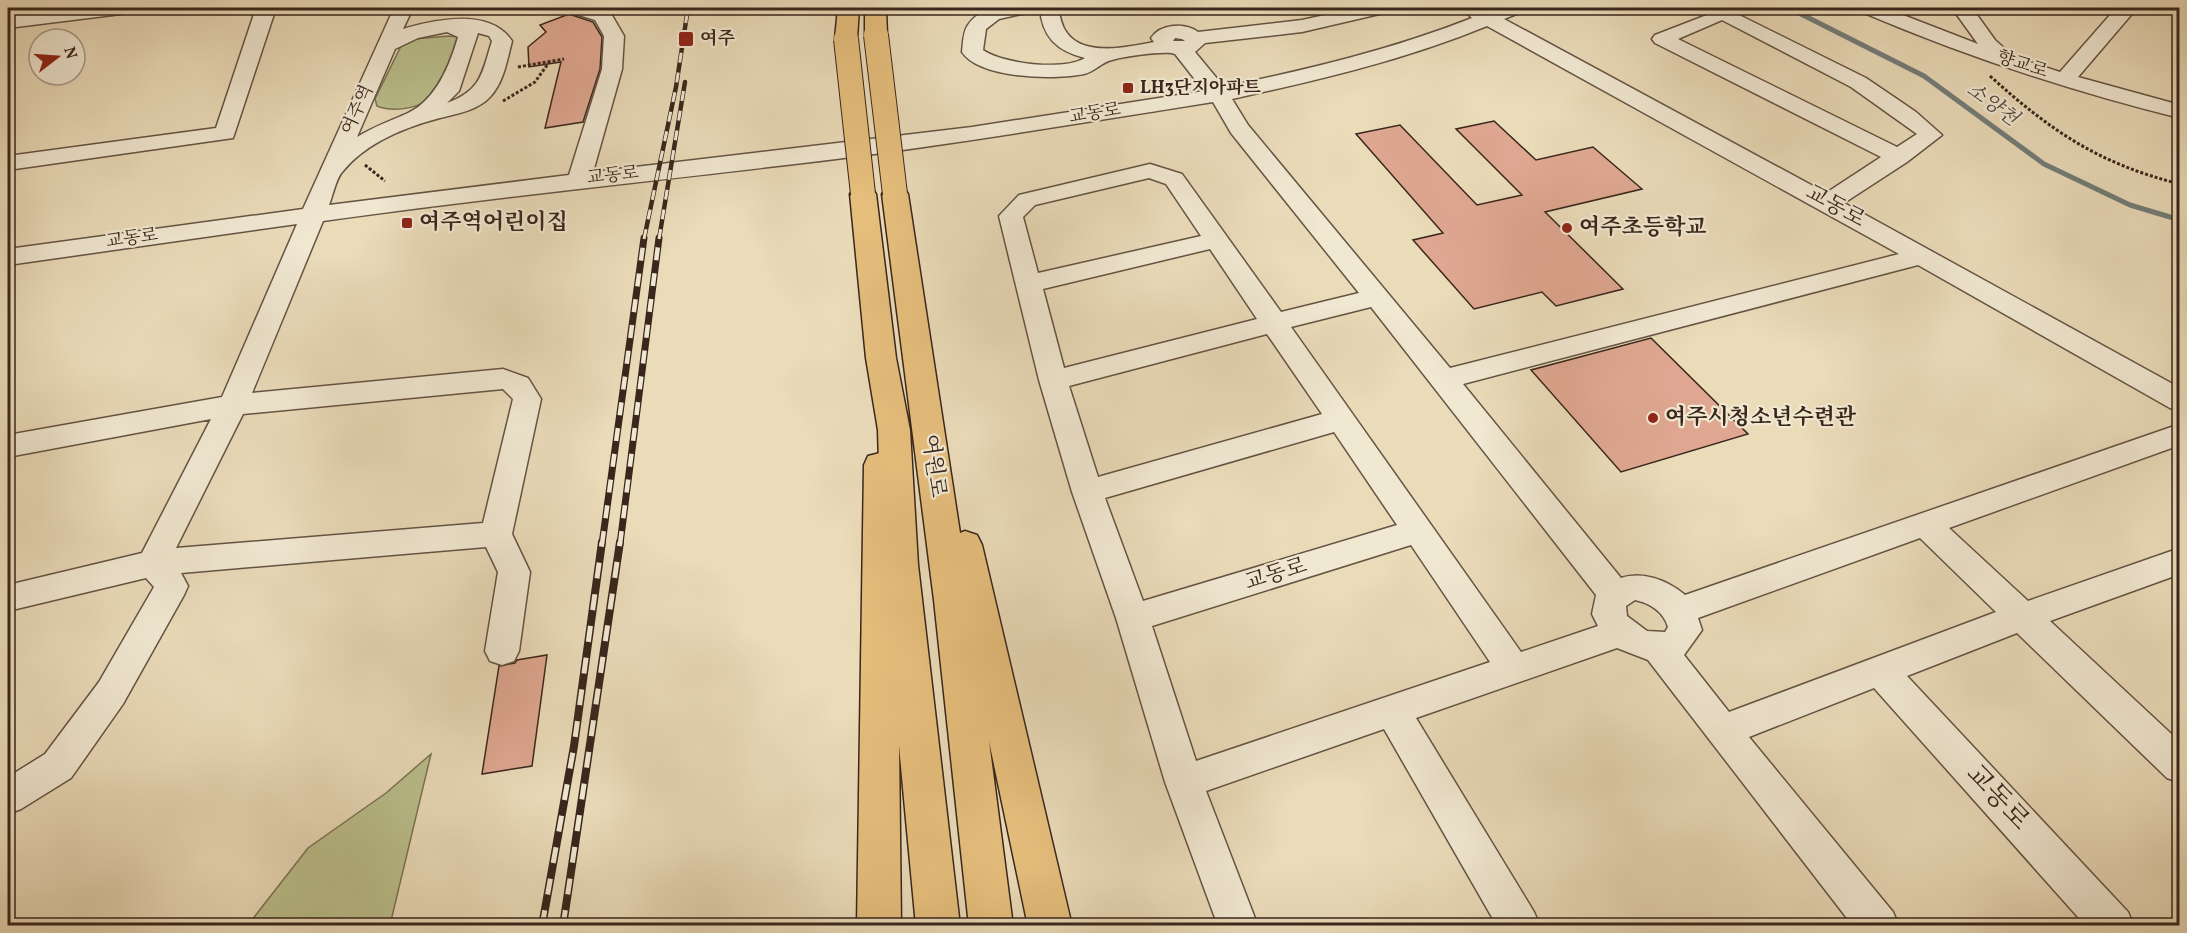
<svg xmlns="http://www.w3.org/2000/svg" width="2187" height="933" font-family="Vollkorn,'Noto Serif KR',serif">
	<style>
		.green { fill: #babf8c; stroke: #7a7254; stroke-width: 1.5 }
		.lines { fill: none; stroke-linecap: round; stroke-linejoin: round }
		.stream { stroke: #737e7a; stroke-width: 5 }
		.building { fill: #dfa791; stroke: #39261c; stroke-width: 1.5 }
		.minor-casing { stroke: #655343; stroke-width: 3 }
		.major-casing { stroke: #39261c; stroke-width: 3 }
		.highway-casing { stroke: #39261c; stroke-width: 3 }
		.path { stroke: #39261c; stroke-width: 3; stroke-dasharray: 3 2; stroke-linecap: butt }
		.minor { fill: #f1e8d2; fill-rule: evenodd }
		.major { fill: #e5be7c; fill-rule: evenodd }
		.highway { fill: #e5be7c; fill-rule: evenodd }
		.rail-far2-casing { stroke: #39261c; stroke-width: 4.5 }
		.rail-far1-casing { stroke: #39261c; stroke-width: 7 }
		.rail-casing { stroke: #39261c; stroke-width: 8 }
		.rail-far2 { stroke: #f1e8d2; stroke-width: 3; stroke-dasharray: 10; stroke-linecap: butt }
		.rail-far1 { stroke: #f1e8d2; stroke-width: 4.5; stroke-dasharray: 13; stroke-linecap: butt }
		.rail { stroke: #f1e8d2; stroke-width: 5; stroke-dasharray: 16; stroke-linecap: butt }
		.highway-bridge-casing { stroke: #39261c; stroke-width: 26; stroke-linecap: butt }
		.highway-bridge { stroke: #e5be7c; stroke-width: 24 }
		.poi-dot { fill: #8f2418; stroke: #f1e8d2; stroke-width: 2 }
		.labels { text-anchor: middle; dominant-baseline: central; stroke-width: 4.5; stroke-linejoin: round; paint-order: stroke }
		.far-poi-label { font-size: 18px; font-weight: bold; fill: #39261c; stroke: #f1e8d2; text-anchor: start }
		.far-street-label { font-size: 18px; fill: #39261c; stroke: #f1e8d2 }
		.far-water-label { font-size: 20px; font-style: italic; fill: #514b43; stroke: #f1e8d2 }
		.street-label { font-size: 22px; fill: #39261c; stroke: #f1e8d2 }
		.poi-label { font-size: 22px; font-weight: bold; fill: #39261c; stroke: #f1e8d2; text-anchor: start }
		.near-street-label { font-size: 27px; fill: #39261c; stroke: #f1e8d2 }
	</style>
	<rect width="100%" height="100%" fill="#eadbb9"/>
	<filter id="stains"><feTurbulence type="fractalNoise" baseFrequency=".00333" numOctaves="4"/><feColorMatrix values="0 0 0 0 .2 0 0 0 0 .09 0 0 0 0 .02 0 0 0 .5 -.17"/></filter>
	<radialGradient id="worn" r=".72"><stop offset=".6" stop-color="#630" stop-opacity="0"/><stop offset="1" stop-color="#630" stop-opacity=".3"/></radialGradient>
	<path class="green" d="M449 36 460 37 440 95C423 106 397 114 377 106L375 99 401 46 413 39Z
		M431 754 390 925H248L308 848 386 793Z"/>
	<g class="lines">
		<path class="stream" d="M1789 8 1924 76 2044 164 2130 205 2180 220"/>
	</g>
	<path class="building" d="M569 14 593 22 602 37 600 69 583 122 545 128 561 62 529 67 528 47 546 32 540 25Z
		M1494 121 1536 160 1593 147 1642 189 1545 212 1623 289 1556 306 1542 292 1474 309 1413 240 1443 233 1356 134 1400 125 1477 205 1522 195 1456 129Z
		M1651 338 1748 434 1621 472 1531 370Z
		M547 655 532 766 482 774 499 666 515 663 517 660Z"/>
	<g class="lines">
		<g class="minor-casing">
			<path id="minor" d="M77 8H131L121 14 8 28V16Z
				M256 8H276L233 138 8 170V156L216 128Z
				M394 8H413L403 29C437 19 490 8 512 41 507 60 504 82 490 97 478 110 457 114 440 118 405 127 366 143 343 171 336 178 333 195 329 205L569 175 602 69 604 36 595 20 569 12 567 8H595L610 12 624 36 622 69 593 172 972 127 1204 91 1175 54 1171 53C1157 52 1127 56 1112 60 1102 62 1094 72 1084 74 1054 80 980 79 962 52 963 44 963 31 968 25 982 4 1011 6 1033 8L1030 12 999 19 986 29 983 50C1003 64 1064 71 1085 58 1057 51 1042 37 1040 8H1058C1060 15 1061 24 1065 30 1081 58 1128 47 1154 42L1151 38C1160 24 1185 22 1198 32L1302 20 1357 8H1391L1388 12 1302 32 1205 43 1195 52 1224 87C1309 69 1391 50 1472 18L1466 12 1469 8H1482L1489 11 1498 8H1523L1521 12 1504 19 1826 193 1881 157 1655 43 1652 39 1655 35 1725 8 1866 78 1916 112 1942 135 1907 162 1844 203 2180 388V411L2170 408 1918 265 1463 384 1621 578C1643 571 1667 580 1685 595L2180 424V445L1949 528 2028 601 2180 548V574L2050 621 2180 742V783L2167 778 2017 633 1907 676 2128 912 2134 926H2086L1874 688 1749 737 1893 912 1899 926H1853L1648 660 1617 648 1416 718 1534 912 1540 926H1497L1384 729 1206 791 1258 926H1218L1165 782 1116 618 1072 492 1039 380 999 216 1019 195 1150 164 1182 174 1281 312 1359 293 1231 133 1213 102C1087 122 962 143 836 159 665 180 493 197 323 221L252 393 503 369 528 378 541 399 512 534 530 572 519 651 514 661 502 665 490 661 485 651 498 572 486 547 181 573 188 586 184 595 123 704 71 778 21 809 8 814V777L45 754 99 682 154 587 146 578 8 611V585L142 553 211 419 8 457V435L222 397 297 224 8 265V249L303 209ZM1722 20 1851 87 1917 134 1897 147 1678 39ZM1487 26 1899 254 1450 368 1248 125 1232 99C1319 80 1404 60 1487 26ZM447 32 458 37C450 65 436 100 408 113 390 121 373 127 357 137L395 49 418 38ZM478 33 489 36 492 41C482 73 482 90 447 103L459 91ZM1175 38 1182 39 1185 41H1173ZM1149 178 1166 184 1201 236 1038 273 1023 217 1035 205ZM1210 249 1257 319 1064 368 1043 289ZM1371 307 1596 595 1592 614 1598 626 1521 652 1291 327ZM1267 334 1322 414 1098 477 1069 386ZM503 389 513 399 483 523 176 548 243 414ZM1334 432 1397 525 1143 601 1105 498ZM1920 538 1996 612 1729 712 1684 655 1702 630 1698 618ZM1411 545 1490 662 1196 761 1152 626ZM1635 600C1650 603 1664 612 1668 627L1665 632 1647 631 1627 616 1626 606Z
				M1859 8H1885L1978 44 1952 8H1972L1995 40 2014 57 2060 72 2110 15 2106 8H2125L2131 15 2078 77 2180 105V118C2071 91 1965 56 1862 12Z"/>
		</g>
		<g class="major-casing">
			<path id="major" d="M880 453 892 456 896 465 901 926H857L864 465 868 456Z"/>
		</g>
		<g class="highway-casing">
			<path id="highway" d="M838 8H859L857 39 854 44H838L835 39Z
				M865 8H886L887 35 884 40H868L865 35Z
				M863 186 872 188 876 194 896 358 910 430 918 565 960 926H916L882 565 878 430 866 358 850 194 854 188Z
				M895 186 904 188 908 194 960 533 965 531 977 535 982 545 1072 926H1028L989 741 1013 926H969L934 600 882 194 886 188Z"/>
		</g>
		<path class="path" d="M518 67 564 59
			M1990 76C2051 131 2099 164 2180 184
			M503 101 535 82 550 61
			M365 165 385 181"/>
		<use href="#minor" class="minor"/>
		<use href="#major" class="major"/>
		<use href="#highway" class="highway"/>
		<g class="rail-far2-casing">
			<path id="rail-far2" d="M644 239 676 87 688 8
				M659 239 685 82"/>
		</g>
		<g class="rail-far1-casing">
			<path id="rail-far1" d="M602 544 644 238
				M620 544 659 238"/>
		</g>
		<g class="rail-casing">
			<path id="rail" d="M542 926 574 746 602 542
				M563 926 620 542"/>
		</g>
		<use href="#rail-far2" class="rail-far2"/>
		<use href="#rail-far1" class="rail-far1"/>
		<use href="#rail" class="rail"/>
		<g class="highway-bridge-casing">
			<path id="highway-bridge" d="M876 35 895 194
				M846 39 863 194"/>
		</g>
		<use href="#highway-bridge" class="highway-bridge"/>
	</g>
	<g class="poi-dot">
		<rect x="678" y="31" width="16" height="16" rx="3"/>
		<rect x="1122" y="82" width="12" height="12" rx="3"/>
		<rect x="401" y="217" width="12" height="12" rx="3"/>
		<circle cx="1567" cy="228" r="6"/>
		<circle cx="1653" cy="418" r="6"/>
	</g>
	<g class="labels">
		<g class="far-poi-label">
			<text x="700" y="39">여주</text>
			<text x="1140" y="88">LH3단지아파트</text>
		</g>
		<g class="far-street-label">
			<text transform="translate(2022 65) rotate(18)">향교로</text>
			<text transform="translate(358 110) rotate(-66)">여주역</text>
			<text transform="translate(1095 114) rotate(-9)">교동로</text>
			<text transform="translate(613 176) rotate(-6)">교동로</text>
			<text transform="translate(132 239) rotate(-8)">교동로</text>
		</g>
		<g class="far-water-label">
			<text transform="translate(1992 105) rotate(36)">소양천</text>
		</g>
		<g class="street-label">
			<text transform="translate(1835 207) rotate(29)">교동로</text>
			<text transform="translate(933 466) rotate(82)">여원로</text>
			<text transform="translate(1276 575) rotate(-17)">교동로</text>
		</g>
		<g class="poi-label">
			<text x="419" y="223">여주역어린이집</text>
			<text x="1579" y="228">여주초등학교</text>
			<text x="1665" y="418">여주시청소년수련관</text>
		</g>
		<g class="near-street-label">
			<text transform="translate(1997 798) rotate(47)">교동로</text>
		</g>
	</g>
	<rect width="2187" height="933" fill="none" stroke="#eadbb9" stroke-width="30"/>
	<rect x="9" y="9" width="2169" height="915" fill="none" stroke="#39261c" stroke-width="3"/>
	<rect x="15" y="15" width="2157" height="903" fill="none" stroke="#39261c" stroke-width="1.5"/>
	<g transform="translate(57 57) rotate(73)"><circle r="28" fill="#f1e8d2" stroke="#a79a89" stroke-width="1.5"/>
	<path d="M0-4.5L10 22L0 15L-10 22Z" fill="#8f2418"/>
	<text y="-9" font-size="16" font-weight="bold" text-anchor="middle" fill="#39261c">N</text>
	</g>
	<rect width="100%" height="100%" filter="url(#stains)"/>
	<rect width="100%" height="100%" fill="url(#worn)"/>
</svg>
